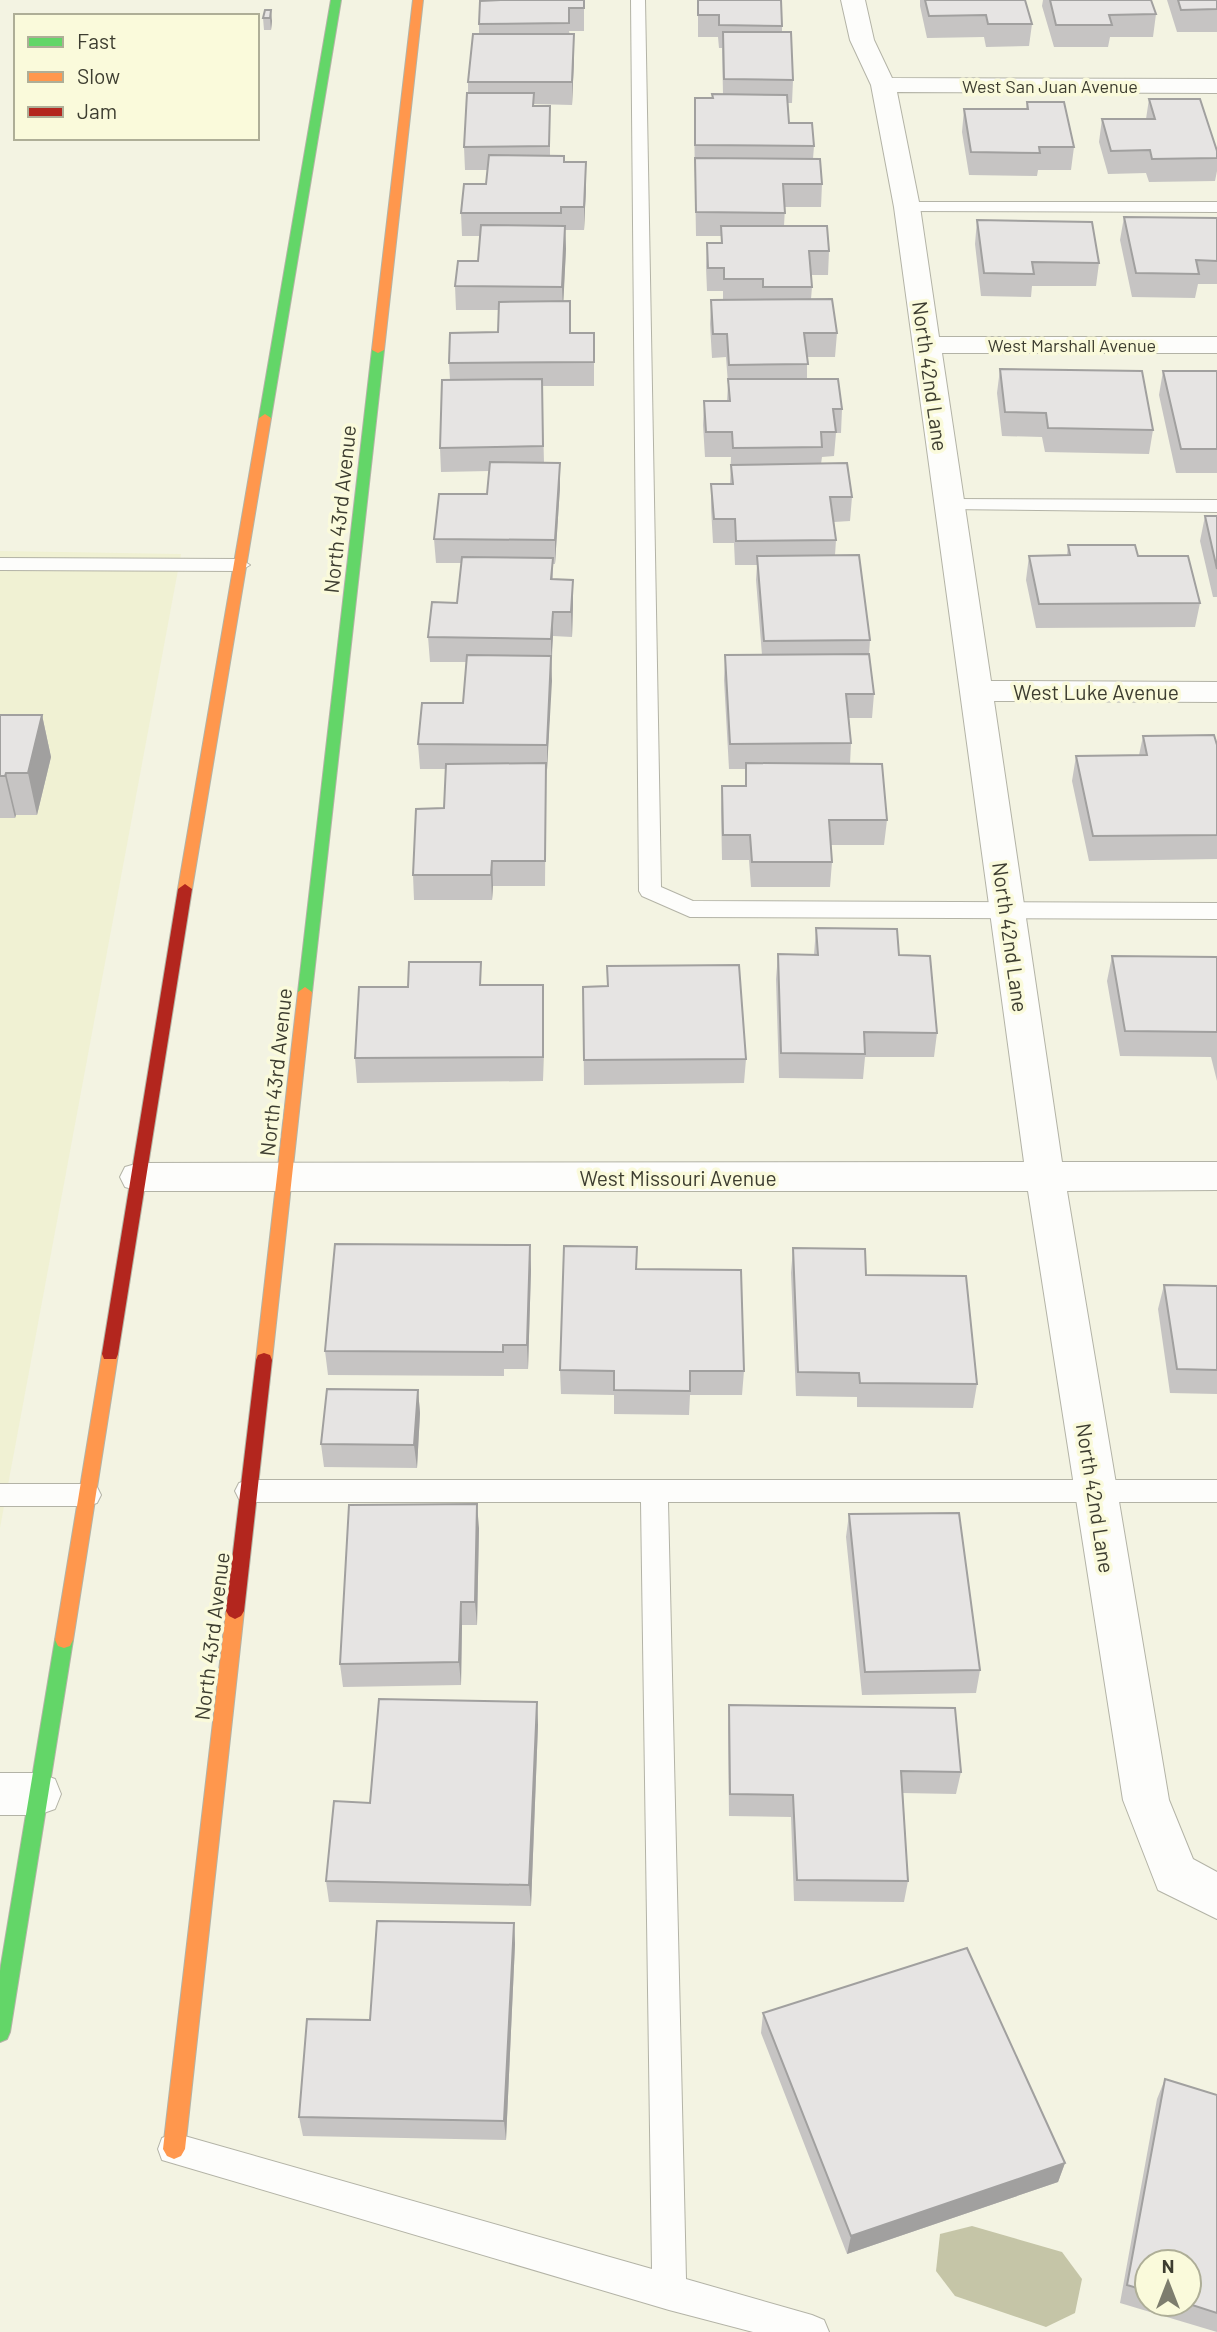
<svg xmlns="http://www.w3.org/2000/svg" width="1217" height="2332" font-family="Barlow,sans-serif">
	<style>
		.built { fill: #f0f1d3 }
		.water { fill: #c5c5a7 }
		.lines { fill: none; stroke-linecap: round; stroke-linejoin: round }
		.lane-casing { stroke: #b3b3a6; stroke-width: 2 }
		.street-casing { stroke: #b3b3a6; stroke-width: 2 }
		.fast-casing { stroke: #b3b3a6; stroke-width: 2 }
		.slow-casing { stroke: #b3b3a6; stroke-width: 2 }
		.jam-casing { stroke: #b3b3a6; stroke-width: 2 }
		.lane { fill: #fdfdfb; fill-rule: evenodd }
		.street { fill: #fdfdfb; fill-rule: evenodd }
		.fast { fill: #63d668; fill-rule: evenodd }
		.slow { fill: #ff974d; fill-rule: evenodd }
		.jam { fill: #b3261e; fill-rule: evenodd }
		.wall { fill: #c6c4c3; fill-rule: evenodd }
		.shaded-wall { fill: #a1a09f }
		.building { fill: #e6e4e3; stroke: #a1a09f; stroke-width: 2 }
		.labels { text-anchor: middle; dominant-baseline: central; stroke-width: 7; stroke-linejoin: round; paint-order: stroke }
		.far-street-label { font-size: 18px; fill: #3d3d30; stroke: #fafadb }
		.street-label { font-size: 21px; fill: #3d3d30; stroke: #fafadb }
	</style>
	<rect width="100%" height="100%" fill="#f3f3e2"/>
	<path class="built" d="M0 551 181 554 0 1528Z"/>
	<path class="water" d="M972 2226 1062 2252 1082 2279 1075 2313 1046 2327 955 2296 936 2271 940 2234Z"/>
	<g class="lines">
		<g class="lane-casing">
			<path id="lane" d="M631 0H645L661 887 693 901 1217 903V919L690 917 642 896 639 891Z
				M907 202H1217V212L901 211 899 207Z
				M951 499 1217 500V512L944 509 942 505 944 501Z
				M0 558 240 559 250 565 240 571 0 570Z
				M249 1480H1217V1502H668L686 2279 812 2315 824 2320 829 2332H753L669 2310 162 2160 158 2149 162 2138 174 2133 652 2269 641 1502H249L239 1499 235 1491 239 1483Z
				M0 1484H87L97 1487 101 1495 97 1503 87 1506H0Z"/>
		</g>
		<g class="street-casing">
			<path id="street" d="M841 0H865L874 40 892 78 1217 79V93L897 92 920 207 939 337H1217V353H942L991 681 1217 682V702L994 701 1062 1162H1217V1190L1067 1191 1169 1800 1193 1859 1217 1872V1919L1158 1890 1123 1800 1028 1191H139L125 1187 120 1177 125 1167 139 1163 1024 1162 894 207 871 85 850 40Z
				M0 1773H38L55 1779 61 1794 55 1809 38 1815H0Z"/>
		</g>
		<g class="fast-casing">
			<path id="fast" d="M331 0H341L271 418 265 422 259 418Z
				M378 347 384 350 312 992 305 997 298 992 372 350Z
				M64 1632 70 1634 73 1640 10 2032 7 2039 0 2042V1971L55 1640 58 1634Z"/>
		</g>
		<g class="slow-casing">
			<path id="slow" d="M413 0H423L384 350 378 353 372 350Z
				M265 414 271 418 192 889 185 894 178 889 259 418Z
				M305 987 312 992 272 1360 270 1365H258L256 1360 298 992Z
				M110 1347 116 1349 118 1354 73 1640 70 1646 64 1648 58 1646 55 1640 102 1354 104 1349Z
				M235 1603 241 1606 244 1611 185 2149 181 2156 174 2159 167 2156 163 2149 226 1611 229 1606Z"/>
		</g>
		<g class="jam-casing">
			<path id="jam" d="M185 884 192 889 118 1354 116 1359H104L102 1354 178 889Z
				M264 1353 270 1355 272 1360 244 1611 241 1616 235 1619 229 1616 226 1611 256 1360 258 1355Z"/>
		</g>
		<use href="#lane" class="lane"/>
		<use href="#street" class="street"/>
		<use href="#fast" class="fast"/>
		<use href="#slow" class="slow"/>
		<use href="#jam" class="jam"/>
	</g>
	<path class="wall" d="M584 0V31H569L574 57 572 105 534 104V106H550V156L564 162 586 186 584 230H565L566 249 563 301 570 333H594V386H542L544 463H560V487L555 564H553V579L573 580V604L572 637 553 636 547 770H546L545 886H493L492 900H414L413 875 444 808 446 769H420L418 744 463 703 466 662H430L428 637 457 603 461 563H436L434 539 487 494 489 471 441 472 440 448 450 380 449 363 498 332V310H456L455 286 478 261 480 236H462L461 213 486 184 488 170H465L464 147 468 93V82L479 34V24Z
		M698 0 782 26V32L793 80 792 103H788L789 123 814 146 813 159 822 184 821 207H785L784 226 829 251 828 275H811L812 287 811 299 837 333 835 357H807V379L842 409 841 433H836L834 456 822 457 821 464 852 497 850 521 834 522 836 540 835 555 870 640 869 654 874 694 872 718H849L851 743 850 764 887 820 884 845H831L832 862 830 887H751L749 860H722L721 811 722 786H745L746 769H729L724 680 725 655H762L756 580 757 565H735L734 543H713L711 508V484H730L731 457H705L703 425 704 401H727L728 384 726 357 712 358 710 324 711 300H723V291H707L706 267 707 243H721V236H696L694 121 695 98H712L723 94 722 48H719L718 37H698Z
		M920 0H1025L1032 24 1029 46 986 47 984 37 927 38 920 6Z
		M1043 0H1151L1156 14 1153 37H1110L1108 47H1054L1042 6Z
		M1167 0H1217V32H1177Z
		M265 10 272 21 271 30H264L263 18Z
		M1149 99 1217 151V171L1215 181 1149 182 1146 173 1108 174 1099 142 1102 119H1146Z
		M1027 102 1074 147 1071 170H1038L1037 176 969 175 962 132 964 109H1026Z
		M1124 217 1217 218V284H1198L1195 298 1132 297 1120 240Z
		M977 220 1099 263 1096 286H1032L1031 297 981 296 975 244Z
		M1000 369 1153 430 1149 454 1045 452 1042 437 1002 436 997 393Z
		M1163 371H1217V473H1176L1159 395Z
		M1205 516H1217V597H1213L1200 541Z
		M1068 545 1138 556 1200 603 1195 627 1036 628 1026 580 1029 556 1067 555Z
		M0 715H42L51 757 37 815H16L15 818H0Z
		M1143 736 1217 745V859L1089 861 1072 781 1076 756 1139 755Z
		M816 928 899 955 937 1033 934 1057H865L863 1079 779 1078 776 979 778 954 814 955Z
		M1112 956 1217 957V1081L1211 1057 1120 1056 1107 981Z
		M607 966 746 1059 744 1083 584 1085 583 987 607 986Z
		M482 985 544 1010 543 1081 357 1083 355 1058Z
		M530 1245 531 1270 528 1369H504V1376L328 1375 325 1351Z
		M793 1248 866 1275 977 1384 973 1408 857 1407V1397L796 1396 791 1273Z
		M637 1269 744 1371 742 1395H690L689 1415 614 1414V1395L561 1394 560 1370Z
		M1164 1285 1217 1286V1394L1170 1393 1158 1309Z
		M418 1390 420 1413 417 1468 324 1467 321 1444Z
		M849 1514 980 1670 976 1693 862 1695 846 1537Z
		M479 1528 477 1625H462L461 1685 343 1687 340 1664Z
		M537 1702 538 1725 531 1906 329 1902 326 1881Z
		M729 1705 961 1772 956 1794 903 1793 908 1881 904 1902 794 1901 791 1817 729 1816 728 1728Z
		M514 1923 515 1944 506 2140 303 2136 299 2117Z
		M763 2013 1065 2163 1058 2182 847 2254 761 2033Z
		M1165 2079 1217 2095V2332L1120 2303 1157 2099ZM1147 2262 1189 2304H1147Z"/>
	<path class="shaded-wall" d="M271 10 272 21 271 30 270 18Z
		M574 34V57L572 105V82Z
		M586 162V186L584 230V207Z
		M565 226 566 249 563 310 562 287Z
		M560 463V487L555 564V540Z
		M573 580V604L572 637 571 612Z
		M553 612V636L551 663V639Z
		M551 656 552 681 547 770V745Z
		M42 715 51 757 37 815 28 773Z
		M6 773 16 815 15 818 5 776Z
		M492 861 493 886 492 900 491 875Z
		M543 985 544 1010 543 1081Z
		M530 1245 531 1270 528 1369 527 1345Z
		M418 1390 420 1413 417 1468 414 1445Z
		M477 1504 479 1528 477 1625 475 1602Z
		M461 1602 462 1625 461 1685 459 1662Z
		M537 1702 538 1725 531 1906 529 1885Z
		M514 1923 515 1944 506 2140 504 2121Z
		M1065 2163 1058 2182 847 2254 851 2236Z"/>
	<path class="building" d="M501 0H584V8H569V23L479 24 480 1Z
		M698 0H781L782 26 719 25V15H698Z
		M925 0H1025L1032 24H988L986 15 929 16Z
		M1050 0H1151L1156 14 1109 15 1112 25H1056Z
		M1178 0H1217V9L1181 10Z
		M265 10H271L270 18H263Z
		M723 32H791L793 80 724 79Z
		M473 34H574L572 82H468Z
		M467 93H534L533 106H550L549 146 464 147Z
		M712 94 787 95 789 123H812L814 146 695 145V98H713Z
		M1149 99H1200L1217 151V158L1152 159 1150 150 1111 151 1102 119H1155Z
		M1027 102H1064L1074 147H1039L1040 153 971 152 964 109H1028Z
		M489 155 564 156V162H586L584 207H561V213H461L464 184H486Z
		M695 158 820 159 822 184H783L785 213 696 212Z
		M1124 217 1217 218V261L1196 260 1199 274 1136 273Z
		M977 220 1092 222 1099 263 1032 262 1034 274 984 273Z
		M481 225 565 226 562 287 455 286 458 261H478Z
		M721 226H827L829 251H809L812 287H763V279H724V268H708L707 243H722Z
		M832 299 837 333H804L808 364 729 365 727 334H713L711 300Z
		M570 301V333H594V362L449 363 450 333 498 332 499 302Z
		M1000 369 1142 371 1153 430 1048 428 1046 413 1005 412Z
		M1163 371H1217V449H1181Z
		M542 379 543 446 440 448 442 380Z
		M728 379H838L842 409H833L836 432H821L822 447 733 448 732 432H706L704 401H730Z
		M490 462 560 463 555 540 434 539 439 494H487Z
		M847 463 852 497H830L836 540 736 541 735 519H714L711 484H733L731 465Z
		M1205 516H1217V569Z
		M1068 545H1135L1138 556H1188L1200 603 1039 604 1029 556 1070 555Z
		M859 555 870 640 764 641 757 556Z
		M462 557 553 558 551 579 573 580 571 612H553L551 639 428 637 432 602 457 603Z
		M869 654 874 694H846L851 743 730 744 725 655Z
		M467 655 551 656 547 745 418 744 422 703H463Z
		M0 715H42L28 773H6L5 776H0Z
		M1214 735 1217 745V835L1093 836 1076 756 1147 755 1143 736Z
		M546 763 545 861H492L491 875H413L416 809 444 808 446 764Z
		M746 763 882 764 887 820H829L832 862H752L750 835H723L722 786H746Z
		M816 928 897 929 899 955 930 956 937 1033 864 1032 865 1054 781 1053 778 954 818 955Z
		M1112 956 1217 957V1032L1125 1031Z
		M409 962H481L480 985H543V1057L355 1058 359 987H408Z
		M739 965 746 1059 584 1060 583 987 608 986 607 966Z
		M335 1244 530 1245 527 1345H503V1352L325 1351Z
		M564 1246 637 1247 636 1269 741 1270 744 1371H690V1391L614 1390V1371L560 1370Z
		M793 1248 865 1249 866 1275 966 1276 977 1384 860 1383 859 1373 798 1372Z
		M1164 1285 1217 1286V1370L1177 1369Z
		M327 1389 418 1390 414 1445 321 1444Z
		M477 1504 475 1602H461L459 1662 340 1664 349 1505Z
		M959 1513 980 1670 865 1672 849 1514Z
		M379 1699 537 1702 529 1885 326 1881 334 1801 370 1803Z
		M729 1705 955 1708 961 1772 901 1771 908 1881 797 1880 793 1795 730 1794Z
		M377 1921 514 1923 504 2121 299 2117 307 2019 370 2020Z
		M967 1948 1065 2163 851 2236 763 2013Z
		M1165 2079 1217 2095V2313L1189 2304V2262H1147V2291L1127 2285Z"/>
	<g class="labels">
		<g class="far-street-label">
			<text x="1050" y="86">West San Juan Avenue</text>
			<text x="1072" y="345">West Marshall Avenue</text>
		</g>
		<g class="street-label">
			<text transform="translate(931 376) rotate(82)">North 42nd Lane</text>
			<text transform="translate(339 509) rotate(-84)">North 43rd Avenue</text>
			<text x="1096" y="691">West Luke Avenue</text>
			<text transform="translate(1011 937) rotate(82)">North 42nd Lane</text>
			<text transform="translate(275 1072) rotate(-84)">North 43rd Avenue</text>
			<text x="678" y="1177">West Missouri Avenue</text>
			<text transform="translate(1096 1498) rotate(81)">North 42nd Lane</text>
			<text transform="translate(211 1636) rotate(-83)">North 43rd Avenue</text>
		</g>
	</g>
	<rect x="14" y="14" width="245" height="126" fill="#fafadb" stroke="#aeae97" stroke-width="2"/>
	<rect x="28" y="37" width="35" height="10" fill="#63d668" stroke="#aeae97" stroke-width="2"/>
	<text x="77" y="49" font-size="21" fill="#3d3d30">Fast</text>
	<rect x="28" y="72" width="35" height="10" fill="#ff974d" stroke="#aeae97" stroke-width="2"/>
	<text x="77" y="84" font-size="21" fill="#3d3d30">Slow</text>
	<rect x="28" y="107" width="35" height="10" fill="#b3261e" stroke="#aeae97" stroke-width="2"/>
	<text x="77" y="119" font-size="21" fill="#3d3d30">Jam</text>
	<g transform="translate(1168 2283)"><circle r="33" fill="#fafadb" stroke="#aeae97" stroke-width="2"/>
	<path d="M0-5L12 26L0 18L-12 26Z" fill="#7d7d6e"/>
	<text y="-10" font-size="19" font-weight="bold" text-anchor="middle" fill="#3d3d30">N</text>
	</g>
</svg>
